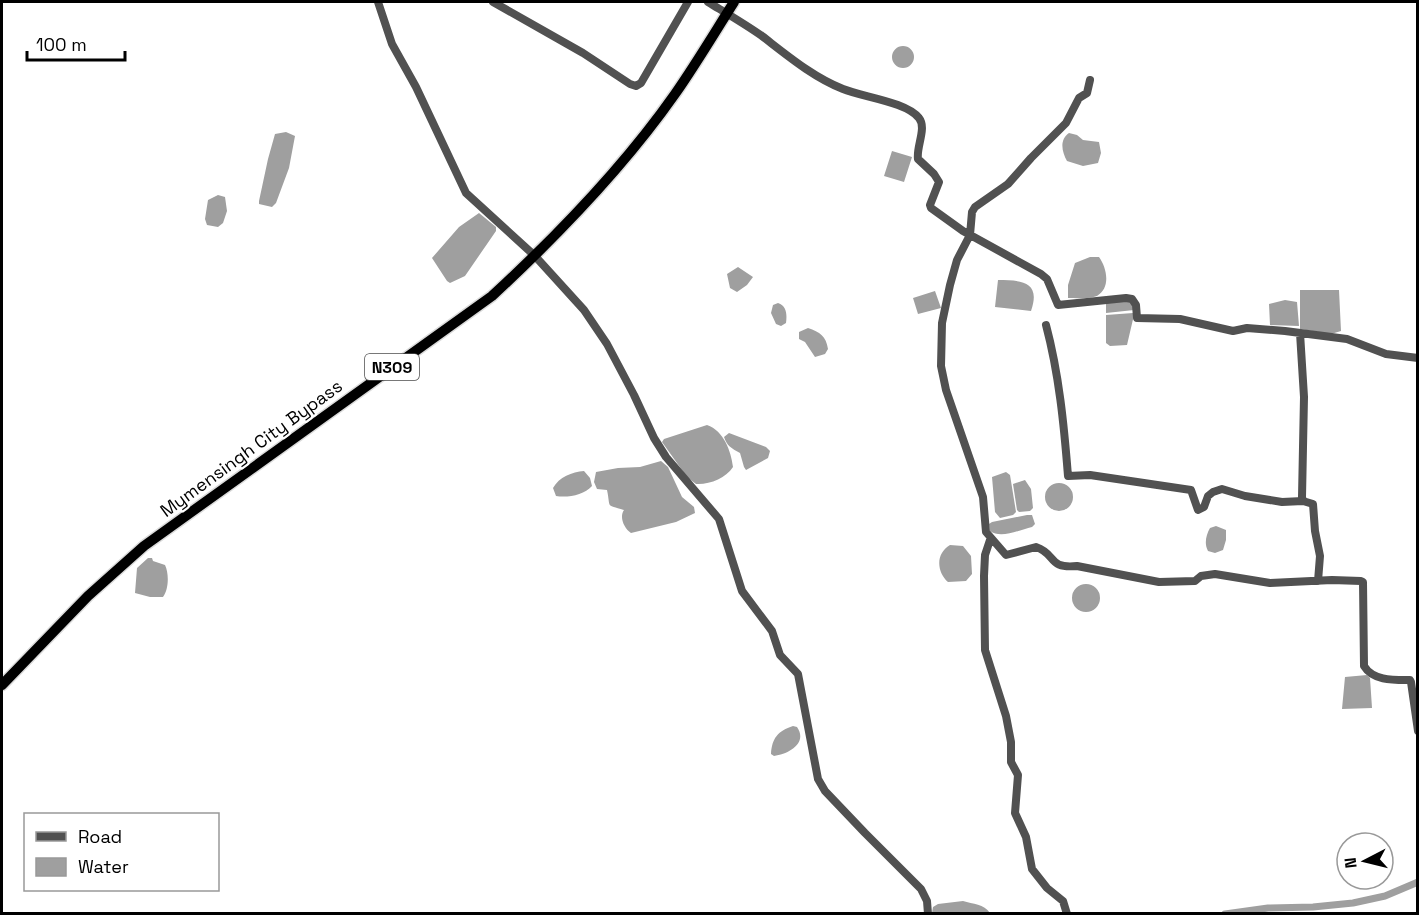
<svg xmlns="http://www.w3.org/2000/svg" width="1419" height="915" font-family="'Space Grotesk',sans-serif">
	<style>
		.water { fill: #9f9f9f }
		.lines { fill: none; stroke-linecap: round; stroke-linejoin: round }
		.canal { stroke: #9f9f9f; stroke-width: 7 }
		.highway-casing { stroke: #dbdbdb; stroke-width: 13 }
		.minor { stroke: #515151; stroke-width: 8 }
		.highway { stroke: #000; stroke-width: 10 }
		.labels { text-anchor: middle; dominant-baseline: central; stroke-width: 4.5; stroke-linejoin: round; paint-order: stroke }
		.shield { fill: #fff; stroke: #4c4c4c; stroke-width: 1.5 }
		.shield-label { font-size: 16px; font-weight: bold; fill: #000 }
		.street-label { font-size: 18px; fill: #000; stroke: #fff }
	</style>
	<rect width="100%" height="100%" fill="#fff"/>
	<path class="water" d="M892 57a11 11 0 1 1 22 0a11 11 0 1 1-22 0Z
		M286 132 295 136 289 168 276 203 272 207 259 204V201L268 159 275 134Z
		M1069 133 1077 135 1083 140 1099 142 1101 153 1098 163 1083 166 1067 161C1062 152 1059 140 1069 133Z
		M892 151 912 157 904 182 884 176Z
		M218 195 225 197 227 211 223 223 218 227 207 225 205 219 208 200Z
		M479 213 496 227V231L465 276 450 283 447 281 432 258 459 227Z
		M1090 257H1099C1107 268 1111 288 1097 296 1090 299 1076 298 1068 298V285L1075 263Z
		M738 267 753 277 747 285 737 292 730 288 727 274Z
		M998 280C1023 280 1041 282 1031 311L995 307Z
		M1300 290H1339L1341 331 1331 334 1300 329Z
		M935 291 941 308 918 314 913 298Z
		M1126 300 1131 302 1134 310 1106 313V303Z
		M1285 300 1297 302 1299 326 1270 325 1269 304Z
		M778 303C787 306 787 315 786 323L781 326 776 324 771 313 773 305Z
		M1133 313 1134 315 1127 345 1110 346 1106 343V315Z
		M808 328C820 332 826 336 828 349L825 354 815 357 805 342 799 339V332Z
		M707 425C724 431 731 451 733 467 726 478 709 485 696 484L687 477 662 442 664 439Z
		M729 433 766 447 770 451 768 458 746 470 744 467 740 453C731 448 727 446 724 437Z
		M661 461 668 467 682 497 694 507 695 513 676 522 631 533C624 528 619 517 624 510 605 504 611 509 607 490L597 489 594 482 596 472 618 468 640 467Z
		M584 471 590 478 592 486C584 495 568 498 556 496L553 488C559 477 572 472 584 471Z
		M1006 472 1010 475 1016 512 1013 515 1000 518 995 512 992 477Z
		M1025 480 1031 489 1033 508 1030 511 1019 512 1017 510 1013 484Z
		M1045 497a14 14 0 1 1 28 0a14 14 0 1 1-28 0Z
		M1027 515H1032L1035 524 1032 527C1019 530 1001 539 990 531L989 524 992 522Z
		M1216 526 1226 530V540L1223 550 1215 553 1208 551C1204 544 1206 535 1210 528Z
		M950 545 963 546 971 556 972 574 966 581 948 582C937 572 935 554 950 545Z
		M148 558H152L153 561 165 565C169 573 169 589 163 597H150L135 593 137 568Z
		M1072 598a14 14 0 1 1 28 0a14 14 0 1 1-28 0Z
		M1367 675 1370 678 1372 708 1342 709 1345 677Z
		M793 726 797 727C808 743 789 754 774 756L771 754C772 738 778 731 793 726Z
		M963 901C973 904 984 904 990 913H932L933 907 938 904Z"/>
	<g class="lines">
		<path class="canal" d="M1225 914 1268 908 1313 907 1353 903 1385 896 1418 882"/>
		<g class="highway-casing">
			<path id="highway" d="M2 685 88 596 144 546 492 296C558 235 623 168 675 94 696 64 715 32 734 2"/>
		</g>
		<path class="minor" d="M378 2 392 44 416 87 466 193 535 256 584 310 607 344 634 395 654 438 666 457 719 519 742 591 772 631 780 655 798 674 818 779 825 791 865 833 921 889 927 901 928 914
			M493 2 583 53 630 84 636 86 641 83 688 2
			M708 2C726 13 745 24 762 36 788 56 813 77 843 89 863 97 907 102 919 118 927 128 916 147 918 159L934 174 939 182 930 205 931 208 963 231 1041 274 1047 279 1058 305 1126 298 1132 299 1136 305 1137 318 1180 319 1233 331 1247 328 1285 331 1347 339 1386 354 1418 358
			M1090 80 1087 93 1079 98 1066 123 1031 158 1008 184 975 207 972 212 970 235 957 260 950 285 942 323 941 366 946 390 983 497 986 532 1006 555 1036 547C1057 554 1047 569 1077 566L1159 582 1195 581 1201 576 1215 574 1270 583 1332 580 1361 581 1363 582 1364 666C1373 681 1394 680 1410 680L1411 682 1418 731
			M1046 325C1059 374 1064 425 1068 476L1090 475 1191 490 1198 510 1204 507 1208 496 1213 492 1222 489 1245 496 1282 502 1303 501
			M1300 333 1304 397 1302 497 1303 501 1313 504 1315 531 1320 556 1318 581
			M990 540 985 555 984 576 985 650 1006 716 1011 742V762L1018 775 1015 813 1026 837 1032 869 1047 888 1063 901 1067 914"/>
		<use href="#highway" class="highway"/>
	</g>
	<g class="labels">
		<rect class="shield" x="365" y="354" width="54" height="26" rx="4.5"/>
		<g class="shield-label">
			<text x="392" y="367">N309</text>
		</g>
		<g class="street-label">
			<text transform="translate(251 448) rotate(-36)">Mymensingh City Bypass</text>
		</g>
	</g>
	<rect width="1419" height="915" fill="none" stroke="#000000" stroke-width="6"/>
	<rect x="24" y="813" width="195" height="78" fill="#ffffff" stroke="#999999" stroke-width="1.5"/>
	<rect x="36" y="832" width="30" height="9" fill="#515151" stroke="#999999" stroke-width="1.5"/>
	<text x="78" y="843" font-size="18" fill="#000000">Road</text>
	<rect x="36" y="858" width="30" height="18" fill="#9f9f9f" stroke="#999999" stroke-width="1.5"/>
	<text x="78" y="873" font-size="18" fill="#000000">Water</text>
	<g transform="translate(1365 861) rotate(263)"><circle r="28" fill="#ffffff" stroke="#999999" stroke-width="1.5"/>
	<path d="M0-4.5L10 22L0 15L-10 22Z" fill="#000000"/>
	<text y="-9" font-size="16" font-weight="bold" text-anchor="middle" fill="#000000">N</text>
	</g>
	<path d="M27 51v9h98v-9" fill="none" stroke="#000000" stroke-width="3"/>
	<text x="36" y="51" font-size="18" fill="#000000" stroke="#ffffff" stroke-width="4.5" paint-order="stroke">100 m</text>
</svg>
